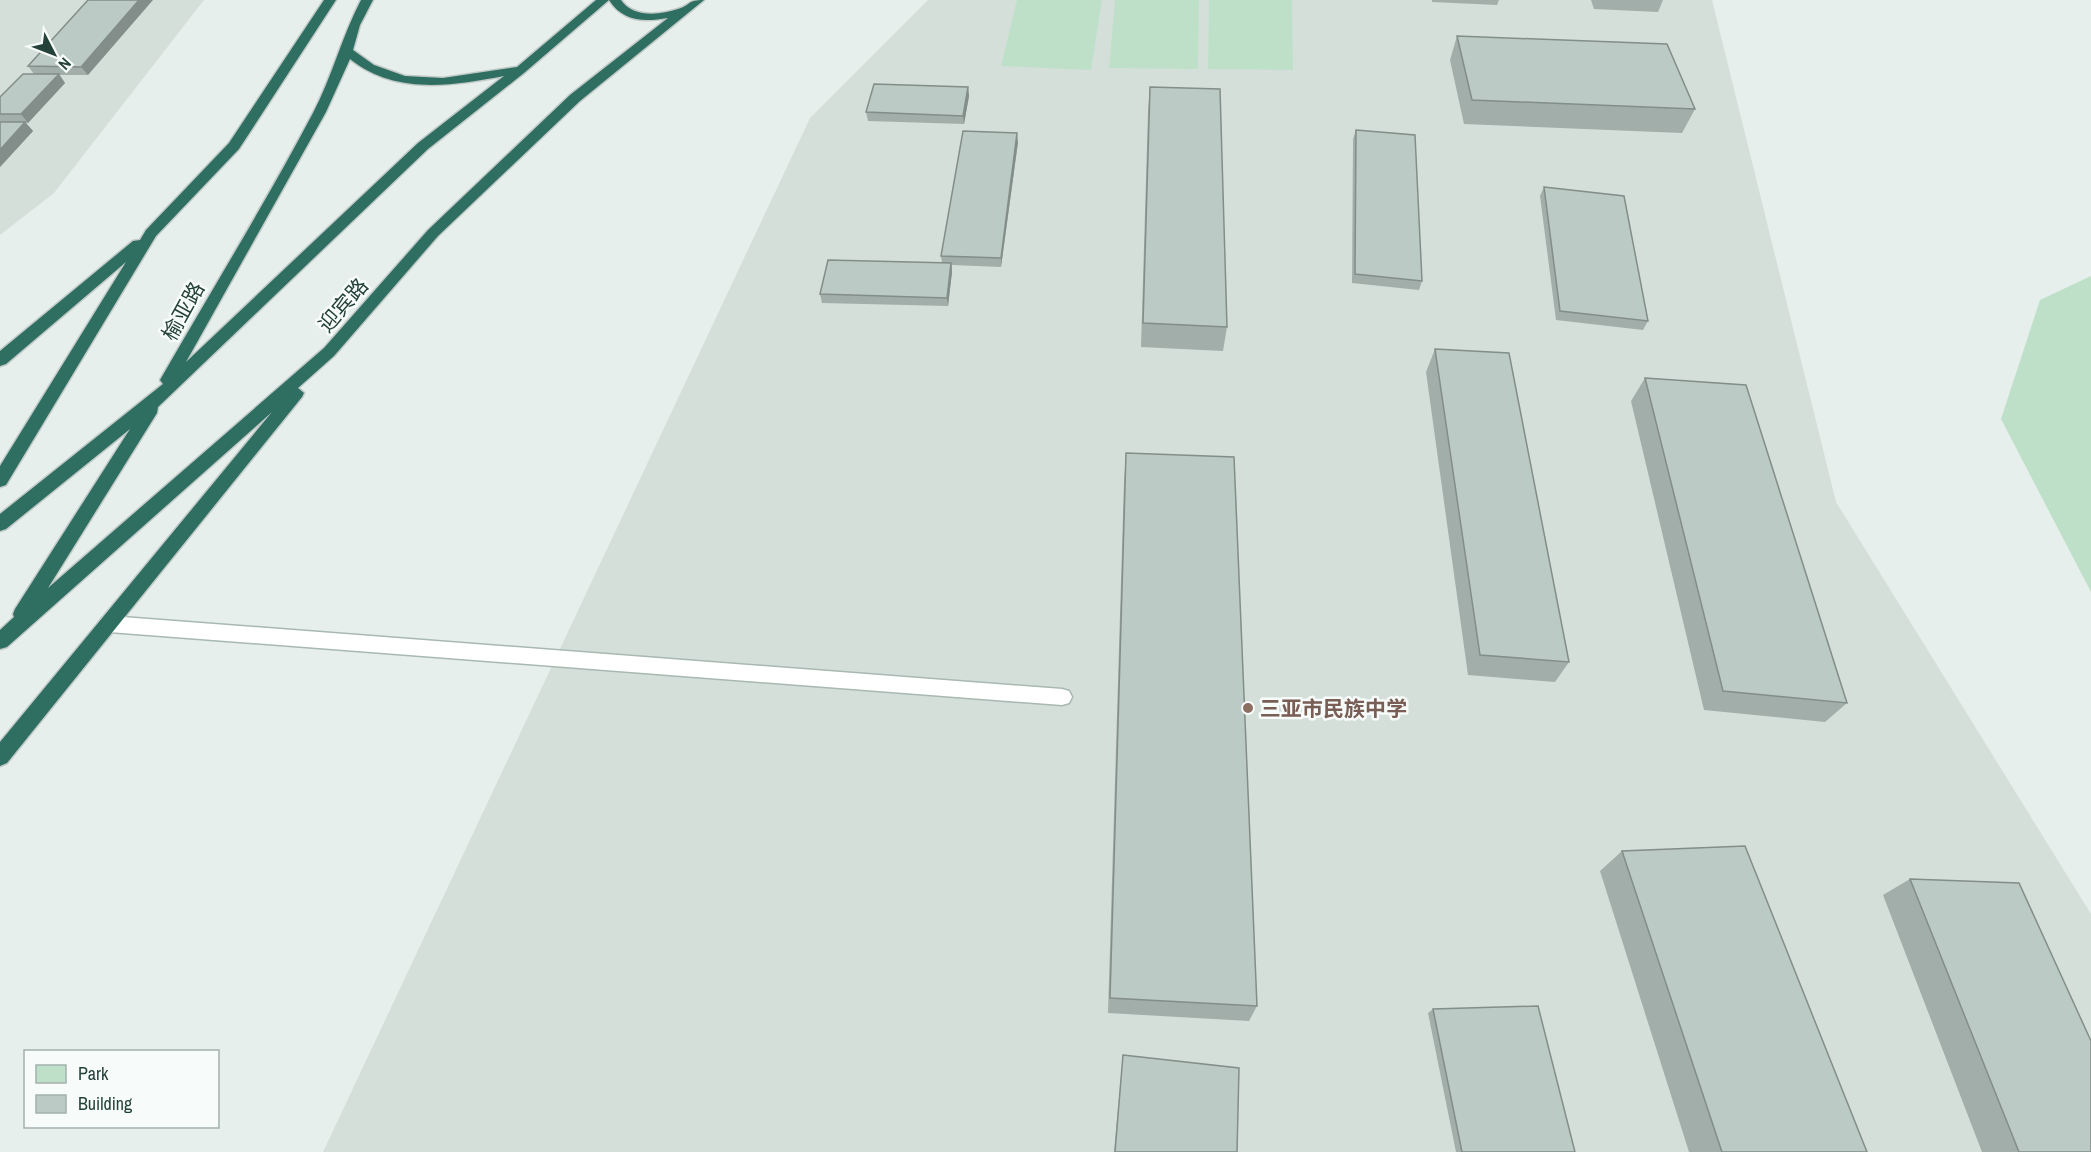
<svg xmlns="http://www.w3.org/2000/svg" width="2091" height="1152" font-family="'Archivo Narrow','Noto Sans SC',sans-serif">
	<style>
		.built { fill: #d4dfda }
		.green { fill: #bfe0c8 }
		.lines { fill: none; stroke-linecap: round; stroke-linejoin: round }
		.lane-casing { stroke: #a8b8b2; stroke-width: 3 }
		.highway-casing { stroke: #c2cac8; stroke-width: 3 }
		.lane { fill: #fff; fill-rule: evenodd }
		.highway { fill: #2f6f62; fill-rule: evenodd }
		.wall { fill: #a1aea9 }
		.shaded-wall { fill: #838d89 }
		.building { fill: #bbcac4; stroke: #838d89; stroke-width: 1.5 }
		.education-dot { fill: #8d6e63; stroke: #f7fbf9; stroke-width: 2 }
		.labels { text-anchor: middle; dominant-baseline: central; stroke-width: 5; stroke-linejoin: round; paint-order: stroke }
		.street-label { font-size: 21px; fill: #24423a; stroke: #f7fbf9 }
		.education-label { font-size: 21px; font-weight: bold; fill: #785e54; stroke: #f7fbf9; text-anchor: start }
	</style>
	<rect width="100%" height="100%" fill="#e6efeb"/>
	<path class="built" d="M0 0H204L54 193 0 235Z
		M928 0H1712L1836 502 2091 914V1152H323L810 118Z"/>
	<path class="green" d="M1017 0H1102L1091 70 1001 66Z
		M1115 0H1199L1198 69 1109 68Z
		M1209 0H1292L1293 70 1208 69Z
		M2091 276V592L2001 419 2040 300Z"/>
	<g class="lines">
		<g class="lane-casing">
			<path id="lane" d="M109 616 1062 689 1069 691 1072 697 1069 703 1062 705 109 632 102 630 100 624 102 618Z"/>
		</g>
		<g class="highway-casing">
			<path id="highway" d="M324 0H336L239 149 156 236 6 485 0 487V466L126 262 6 364 0 366V351L133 241 140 240 146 230 229 143Z
				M361 0H373L360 25 353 50 374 65 405 76 443 78 517 67 596 0H609L524 73 428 149 158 407 157 413 48 588 324 348 428 230 570 95 668 18C644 22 623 22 609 0H621C633 18 660 15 678 9 691 5 687 0 704 0L580 101 438 236 334 356 298 388 304 393 302 397 7 763 0 766V742L272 412 7 647 0 649V630L14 617 13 614 15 609 130 429 6 529 0 531V514L163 384 160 380C211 291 265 204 313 113 332 77 342 36 361 0ZM350 59C395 95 451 86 504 76L418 143 186 362 326 112Z"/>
		</g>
		<use href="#lane" class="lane"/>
		<use href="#highway" class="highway"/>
	</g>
	<path class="wall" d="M88 0V75H59L65 83 28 123H26L33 131 0 167V97L34 74 28 66Z
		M1432 0H1499L1497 5 1432 2Z
		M1591 0H1663L1658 12 1594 9Z
		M1457 36 1695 109 1682 133 1464 124 1450 60Z
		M968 87 969 96 964 124 868 121 866 112Z
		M1150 87 1227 327 1223 351 1141 347 1148 111Z
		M1356 130 1422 281 1419 290 1352 283 1353 139Z
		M1018 142 1001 267 952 265V272L948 306 822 303 820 294 942 263 941 256Z
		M1544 187 1648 321 1643 330 1556 320 1540 196Z
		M1435 349 1569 662 1555 682 1468 675 1426 372Z
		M1645 378 1847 703 1825 722 1704 710 1631 401Z
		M1126 453 1257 1006 1249 1021 1108 1013 1124 481Z
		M1622 851 1867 1152H1689L1600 871Z
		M1910 879 2091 1152H1982L1883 895Z
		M1433 1009 1575 1152H1456L1428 1013Z
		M1123 1055 1237 1152H1114Z"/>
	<path class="shaded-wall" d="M139 0H153L88 75 81 67Z
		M59 74 65 83 28 123 21 114Z
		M968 87 969 96 964 124 963 116Z
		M25 122 33 131 0 167V150Z
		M1017 133 1018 142 1001 267V258Z
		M951 263 952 272 948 306 947 298Z"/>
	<path class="building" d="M88 0H139L81 67 28 66Z
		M1457 36 1667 44 1695 109 1472 100Z
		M23 74H59L21 114H0V97Z
		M874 84 968 87 963 116 866 112Z
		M1150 87 1220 89 1227 327 1143 323Z
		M0 122H25L0 150Z
		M1356 130 1415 135 1422 281 1355 274Z
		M963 131 1017 133 1001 258 941 256Z
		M1544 187 1624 196 1648 321 1560 311Z
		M828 260 951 263 947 298 820 294Z
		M1435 349 1509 353 1569 662 1480 655Z
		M1645 378 1746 385 1847 703 1723 691Z
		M1126 453 1234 457 1257 1006 1110 998Z
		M1745 846 1867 1152H1722L1622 851Z
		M1910 879 2019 883 2091 1041V1152H2019Z
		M1538 1006 1575 1152H1462L1433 1009Z
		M1123 1055 1239 1068 1237 1152H1115Z"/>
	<circle class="education-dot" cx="1248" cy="708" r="6"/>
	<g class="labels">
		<g class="street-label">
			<text transform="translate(343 305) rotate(-49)">迎宾路</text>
			<text transform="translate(183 311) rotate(-61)">榆亚路</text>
		</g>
		<g class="education-label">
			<text x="1260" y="708">三亚市民族中学</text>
		</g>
	</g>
	<rect x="24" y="1050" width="195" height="78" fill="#f7fbf9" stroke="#a3b1ad" stroke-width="1.5"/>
	<rect x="36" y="1065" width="30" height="18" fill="#bfe0c8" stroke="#a3b1ad" stroke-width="1.5"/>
	<text x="78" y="1080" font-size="18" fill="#24423a">Park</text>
	<rect x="36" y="1095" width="30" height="18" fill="#bbcac4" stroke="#a3b1ad" stroke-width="1.5"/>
	<text x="78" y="1110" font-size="18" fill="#24423a">Building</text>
	<g transform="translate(54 54) rotate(132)" stroke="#f7fbf9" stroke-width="4.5" paint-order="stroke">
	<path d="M0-4.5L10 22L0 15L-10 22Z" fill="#24423a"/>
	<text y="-9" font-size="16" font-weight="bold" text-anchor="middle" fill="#24423a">N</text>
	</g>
</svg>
